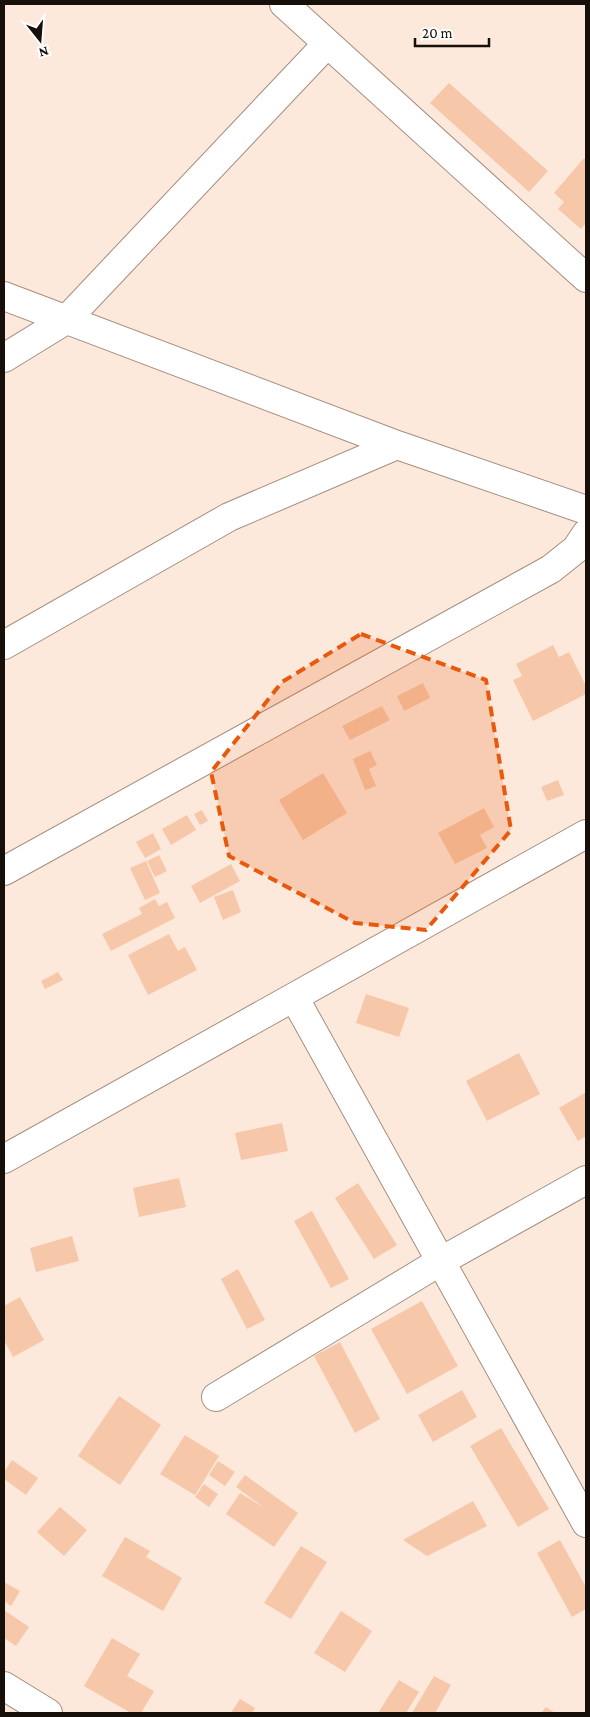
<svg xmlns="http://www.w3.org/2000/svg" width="590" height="1717" font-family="'Crimson Pro',serif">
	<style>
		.building { fill: #f7c7a9 }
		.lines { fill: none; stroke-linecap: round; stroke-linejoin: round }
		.minor-casing { stroke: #a48e7e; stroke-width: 30 }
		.highway-casing { stroke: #a48e7e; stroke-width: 30 }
		.minor { stroke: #fff; stroke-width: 28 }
		.highway { stroke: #fff; stroke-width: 28 }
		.marked { fill: #e8590c; fill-opacity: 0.2; stroke: #e8590c; stroke-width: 4; stroke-dasharray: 10 6; stroke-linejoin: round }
	</style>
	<rect width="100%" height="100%" fill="#fde9dc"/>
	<path class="building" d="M449 83 548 171 529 192 430 103Z
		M584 158 586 160V223L581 229 558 209 564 202 554 193Z
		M553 645 559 657 569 652 586 686V694L533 721 513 680 522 676 516 664Z
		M423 683 430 698 404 711 397 696Z
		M382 706 390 720 350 740 342 726Z
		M370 751 377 765 369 769 376 786 365 790 353 759Z
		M323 773 347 813 303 840 279 800Z
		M558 780 564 795 547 801 541 787Z
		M484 808 494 827 480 835 487 848 455 864 438 833Z
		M202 810 208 821 200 825 194 814Z
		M187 815 196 830 171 845 162 829Z
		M153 833 161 849 145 858 136 842Z
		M159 855 167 871 155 877 147 861Z
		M146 861 160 893 145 900 130 868Z
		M231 864 240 881 200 903 191 886Z
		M233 890 241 912 223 920 214 897Z
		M155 899 159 906 167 902 175 918 111 951 102 934 142 914 139 908Z
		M169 934 178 951 185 947 197 970 148 995 128 955Z
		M58 972 63 980 45 989 41 981Z
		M366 994 409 1008 399 1037 356 1023Z
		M519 1053 540 1094 487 1121 466 1081Z
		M586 1092V1136L578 1141 559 1108Z
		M282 1123 288 1151 241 1160 235 1133Z
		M179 1178 186 1207 139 1217 133 1188Z
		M358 1183 397 1245 374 1259 335 1198Z
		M312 1211 349 1279 331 1288 294 1221Z
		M72 1236 79 1261 36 1272 30 1248Z
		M238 1269 265 1320 247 1329 221 1279Z
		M20 1297 44 1340 13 1357 4 1340V1306Z
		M422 1301 458 1366 407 1394 371 1329Z
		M340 1342 380 1419 355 1433 314 1356Z
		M462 1390 477 1417 433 1442 418 1415Z
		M119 1396 161 1425 120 1485 78 1456Z
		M501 1428 549 1509 518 1527 470 1446Z
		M185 1435 219 1456 195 1495 160 1474Z
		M12 1460 38 1478 26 1495 4 1479V1472Z
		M218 1461 235 1472 225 1486 209 1475Z
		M245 1475 298 1513 274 1547 226 1514 240 1493 266 1509 236 1487Z
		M204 1484 218 1494 209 1507 195 1497Z
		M473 1501 487 1526 427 1556 403 1540Z
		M60 1507 87 1530 64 1556 37 1532Z
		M125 1537 150 1551 146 1557 182 1578 163 1611 102 1576Z
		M560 1540 586 1587V1609L572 1617 537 1553Z
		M301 1546 327 1562 291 1619 264 1603Z
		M4 1582 20 1591 11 1606 4 1601Z
		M4 1610 29 1627 16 1646 4 1638Z
		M341 1611 372 1631 345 1672 314 1653Z
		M112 1638 140 1654 127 1676 154 1691 141 1713H131L84 1686Z
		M434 1676 451 1685 435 1713H412Z
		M399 1680 419 1692 406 1713H378Z
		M240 1699 255 1708 252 1713H231Z
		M546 1707 555 1713H541Z"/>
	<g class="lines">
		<g class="minor-casing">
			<path id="minor" d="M284 4 586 278
				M4 296 397 445 586 510
				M4 358 66 320 327 44
				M4 645 229 517 397 445
				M4 871 551 569 576 549 586 534
				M294 997 586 1523
				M4 1159 586 834
				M216 1397 441 1261 586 1180"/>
		</g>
		<g class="highway-casing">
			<path id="highway" d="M4 1686 48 1713"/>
		</g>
		<use href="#minor" class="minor"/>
		<use href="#highway" class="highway"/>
	</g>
	<path class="marked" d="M361 634 486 680 511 830 426 930 355 923 229 856 211 772 282 682Z"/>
	<rect width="590" height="1717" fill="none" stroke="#170f09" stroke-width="10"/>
	<g transform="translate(40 40) rotate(163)" stroke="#ffffff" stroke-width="4" paint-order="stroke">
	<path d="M0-4L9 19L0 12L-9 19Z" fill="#170f09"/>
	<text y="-8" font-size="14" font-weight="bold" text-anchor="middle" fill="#170f09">N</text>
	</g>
	<path d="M415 38v8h74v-8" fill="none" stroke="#170f09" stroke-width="2.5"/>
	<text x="422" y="38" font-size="15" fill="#170f09" stroke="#ffffff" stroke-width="4" paint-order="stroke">20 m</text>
</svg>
